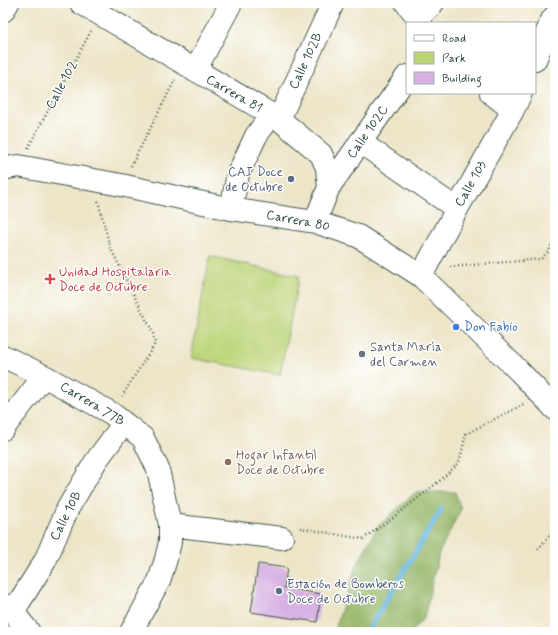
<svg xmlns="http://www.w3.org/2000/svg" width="558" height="635" font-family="Mynerve,sans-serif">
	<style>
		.green { fill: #bcd478; stroke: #6e8856 }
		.forest { fill: #95b668; stroke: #5a7a4e }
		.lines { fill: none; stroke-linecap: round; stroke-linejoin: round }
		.stream { stroke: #62b5dd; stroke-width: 5.5 }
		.building { fill: #d7b1e3 }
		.minor-casing { stroke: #3e564a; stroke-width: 24 }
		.path { stroke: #3e564a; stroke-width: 2.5; stroke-dasharray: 1 3; stroke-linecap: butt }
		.minor { stroke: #fff; stroke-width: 22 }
		.service-dot { fill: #5c6f8a; stroke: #fff; stroke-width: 1.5 }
		.health-dot { fill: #e0444e; stroke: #fff; stroke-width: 1.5 }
		.shop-dot { fill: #3f7fe0; stroke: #fff; stroke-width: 1.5 }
		.worship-dot { fill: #6b7280; stroke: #fff; stroke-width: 1.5 }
		.education-dot { fill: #8d6e63; stroke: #fff; stroke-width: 1.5 }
		.labels { text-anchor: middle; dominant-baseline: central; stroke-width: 3; stroke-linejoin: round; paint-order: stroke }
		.street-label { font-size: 13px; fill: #1f3d34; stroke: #fff }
		.service-label { font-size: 13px; fill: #4e5e75; stroke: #fff; text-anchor: end }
		.health-label { font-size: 13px; fill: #be3a42; stroke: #fff; text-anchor: start }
		.shop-label { font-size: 13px; fill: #366cbe; stroke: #fff; text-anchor: start }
		.worship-label { font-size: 13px; fill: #5b616d; stroke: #fff; text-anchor: start }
		.education-label { font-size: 13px; fill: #785e54; stroke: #fff; text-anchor: start }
	</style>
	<rect width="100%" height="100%" fill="#fff"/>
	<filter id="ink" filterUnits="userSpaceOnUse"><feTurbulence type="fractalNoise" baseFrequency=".025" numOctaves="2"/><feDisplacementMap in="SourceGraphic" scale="8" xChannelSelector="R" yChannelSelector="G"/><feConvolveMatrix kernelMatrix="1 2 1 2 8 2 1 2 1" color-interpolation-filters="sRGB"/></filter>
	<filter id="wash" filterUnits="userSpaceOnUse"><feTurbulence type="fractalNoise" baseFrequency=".012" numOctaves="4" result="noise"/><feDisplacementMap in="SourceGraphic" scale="16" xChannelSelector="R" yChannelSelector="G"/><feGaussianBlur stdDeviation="0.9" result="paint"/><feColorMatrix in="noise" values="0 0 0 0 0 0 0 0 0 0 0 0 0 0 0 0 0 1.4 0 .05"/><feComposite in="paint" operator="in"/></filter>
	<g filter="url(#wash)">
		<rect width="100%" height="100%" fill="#ede5c8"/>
		<path class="green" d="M210 256 299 276 280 375 191 358Z"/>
		<path class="forest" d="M416 492H455L461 509 439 553 424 618 411 632H334L355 569 377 527Z"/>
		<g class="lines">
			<path class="stream" d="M367 632 441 510"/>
		</g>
		<g id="blocks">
			<path class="building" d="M258 564 287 568 284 588 321 594 317 622 251 612Z"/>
		</g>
	</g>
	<g filter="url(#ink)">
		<use href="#blocks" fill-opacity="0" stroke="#3e564a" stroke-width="1"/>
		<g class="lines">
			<g class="minor-casing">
				<path id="minor" d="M81 3 279 119 321 154 327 168 329 187 315 222
					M406 3 419 18 421 23
					M3 11 8 3
					M419 18 433 3
					M535 60 552 20 555 16
					M195 71 231 3
					M491 93 513 110
					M279 119 333 3
					M360 142 457 209
					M3 169 18 166 121 185 231 209 315 222 358 236 421 276 519 371 555 409
					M329 187 407 76
					M231 209 238 174 256 136 271 115
					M421 276 457 209 513 110 521 93
					M3 356 44 376 111 413 143 438 158 469 170 525V542L166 559 159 581 131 632
					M3 429 44 376
					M170 525 282 538
					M3 604 13 612 29 632
					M13 612 45 561 68 508 96 461 124 423"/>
			</g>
			<path class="path" d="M28 148 91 31
				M131 166 175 80
				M98 201 110 247 153 333 155 344 122 396
				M450 267 541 259 549 251 555 238
				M300 528 363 539 395 516 442 479 459 463 466 434 524 404
				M538 549 555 529"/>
			<use href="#minor" class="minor"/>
		</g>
	</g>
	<g class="service-dot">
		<circle cx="291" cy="179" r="4"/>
		<circle cx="279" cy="591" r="4"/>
	</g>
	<path class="health-dot" d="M48 273h4v4h4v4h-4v4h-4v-4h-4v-4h4z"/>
	<circle class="shop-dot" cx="456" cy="327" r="4"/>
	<circle class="worship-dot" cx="362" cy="354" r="4"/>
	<circle class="education-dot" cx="228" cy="462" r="4"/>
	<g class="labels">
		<g class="street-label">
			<text transform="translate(306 61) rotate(-65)">Calle 102B</text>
			<text transform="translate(62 85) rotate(-62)">Calle 102</text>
			<text transform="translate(234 94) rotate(30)">Carrera 81</text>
			<text transform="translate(368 132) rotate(-55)">Calle 102C</text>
			<text transform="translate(471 184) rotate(-60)">Calle 103</text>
			<text transform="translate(298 221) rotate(11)">Carrera 80</text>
			<text transform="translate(92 404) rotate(31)">Carrera 77B</text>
			<text transform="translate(66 516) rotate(-63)">Calle 10B</text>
		</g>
		<g class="service-label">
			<text x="283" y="172">CAI Doce<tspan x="283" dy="15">de Octubre</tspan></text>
			<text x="287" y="584" text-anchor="start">Estación de Bomberos<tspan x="287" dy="15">Doce de Octubre</tspan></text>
		</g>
		<g class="health-label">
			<text x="59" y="272">Unidad Hospitalaria<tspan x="59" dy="15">Doce de Octubre</tspan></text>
		</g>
		<g class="shop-label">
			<text x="464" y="327">Don Fabio</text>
		</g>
		<g class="worship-label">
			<text x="370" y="347">Santa María<tspan x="370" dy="15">del Carmen</tspan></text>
		</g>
		<g class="education-label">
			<text x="236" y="455">Hogar Infantil<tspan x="236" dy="15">Doce de Octubre</tspan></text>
		</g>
	</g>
	<rect width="558" height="635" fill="none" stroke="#fff" stroke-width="16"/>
	<rect x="406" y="22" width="130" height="72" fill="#ffffff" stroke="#a5b1ae"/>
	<rect x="414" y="35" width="20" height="6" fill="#ffffff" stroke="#a5b1ae"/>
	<text x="442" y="42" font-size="12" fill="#1f3d34">Road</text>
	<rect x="414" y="52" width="20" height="12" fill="#bcd478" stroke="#a5b1ae"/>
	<text x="442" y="62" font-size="12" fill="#1f3d34">Park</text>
	<rect x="414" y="72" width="20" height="12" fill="#d7b1e3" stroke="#a5b1ae"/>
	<text x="442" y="82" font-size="12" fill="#1f3d34">Building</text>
</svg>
